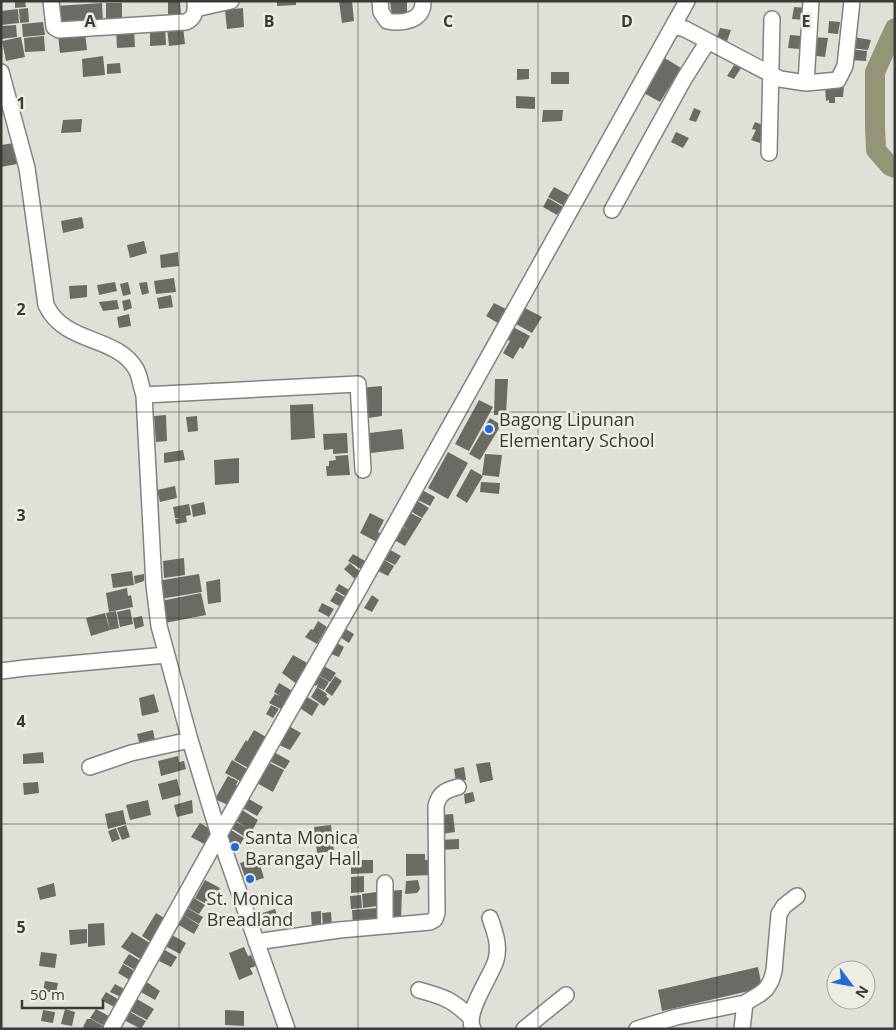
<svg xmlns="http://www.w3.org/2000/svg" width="896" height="1030" font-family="'Open Sans',sans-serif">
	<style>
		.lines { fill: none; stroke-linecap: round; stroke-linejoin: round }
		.river { stroke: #949577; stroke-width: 20 }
		.building { fill: #6b6b65 }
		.minor-casing { stroke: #83837d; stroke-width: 18 }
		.minor { stroke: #fff; stroke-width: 15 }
		.grid { fill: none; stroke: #3a3a37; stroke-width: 1; stroke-opacity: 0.55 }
		.poi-dot { fill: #2169d4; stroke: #edede6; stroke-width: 2 }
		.labels { text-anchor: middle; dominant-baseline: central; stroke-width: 5; stroke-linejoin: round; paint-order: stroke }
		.poi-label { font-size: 18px; fill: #3a3a37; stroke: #edede6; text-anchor: start }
		.grid-label { font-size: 16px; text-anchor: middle; font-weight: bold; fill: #3a3a37; stroke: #edede6; stroke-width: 5; stroke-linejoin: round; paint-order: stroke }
	</style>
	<rect width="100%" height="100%" fill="#e0e0d9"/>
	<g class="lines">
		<path class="river" d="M895 28 875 72V126L876 150 890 166 895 168"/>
	</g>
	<path class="building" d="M15 1H25L26 7 15 8Z
		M168 1H180L181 16H168Z
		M277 1H296V5L277 6Z
		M339 1H352L354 21 342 23Z
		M390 1H407V13L392 16Z
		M102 3 103 23 56 26 55 6Z
		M106 3H122V21L106 22Z
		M794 7 809 8 807 20 792 19Z
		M28 8 29 22 20 23 19 9Z
		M243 8 244 27 227 29 225 10Z
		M18 9 19 23 1 25V11Z
		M829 21 840 22 838 34 828 33Z
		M43 22 45 35 23 37 22 24Z
		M16 25 17 37 1 39V26Z
		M183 26 185 44 169 46 167 28Z
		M150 27H165L166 45 150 46Z
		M720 28 731 30 726 44 716 41Z
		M134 29 135 47 117 48 116 30Z
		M85 32 87 50 60 53 58 35Z
		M790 35 802 36 800 49 788 48Z
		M44 36 45 51 25 52 24 38Z
		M21 37 25 57 6 61 2 41Z
		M812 37 828 38 825 57 809 55Z
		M853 37 871 40 868 50 850 48Z
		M850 49 867 51 866 61 849 60Z
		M103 56 105 75 83 77 82 59Z
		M663 57 681 68 660 102 642 92Z
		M120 63 121 73 107 74V64Z
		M734 65 741 68 734 79 727 76Z
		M517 69H529V79L517 80Z
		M551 72H569V84H551Z
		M844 85 843 97H835V103H829V100L826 101 825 86Z
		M516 96 535 97V109L516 108Z
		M694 108 701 111 696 122 689 120Z
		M543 110H563L562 121 542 122Z
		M82 119 81 132 61 133 63 120Z
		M755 122 768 127 760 143 751 140 756 130 752 129Z
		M676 132 689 138 683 148 671 142Z
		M14 143 17 164 1 167V145Z
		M554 187 569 195 564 206 548 197Z
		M548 198 563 207 557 215 543 207Z
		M82 217 84 228 63 233 61 221Z
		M144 241 147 253 130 258 127 245Z
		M178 252 179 266 161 268 160 255Z
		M174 278 176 292 156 294 154 281Z
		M115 282 117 291 99 295 97 285Z
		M128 282 131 294 123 296 120 284Z
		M147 282 149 293 142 295 139 283Z
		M87 285V297L70 299 69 286Z
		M171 295 173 307 159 309 157 298Z
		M130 299 132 308 124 311 122 301Z
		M117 300 119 309 103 311 99 302Z
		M494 303 510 311 501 325 486 316Z
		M525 308 542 317 532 333 516 324Z
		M129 314 131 326 119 328 117 317Z
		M513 327 530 336 523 349 520 347 513 359 503 353 510 341 506 339Z
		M495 379H508L506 415H494Z
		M382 386V416L361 419 360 388Z
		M479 400 493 407 469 451 455 444Z
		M313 404 315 438 291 440 290 405Z
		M166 415 167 441 156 442 154 416Z
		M197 416 198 431 188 432 186 417Z
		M490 418 501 425 480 460 469 454Z
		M402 429 404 449 363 454 361 434Z
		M347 433 348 453 333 454V449L324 450 323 434Z
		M183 450 185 460 164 463V453Z
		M448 452 468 463 448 499 428 488Z
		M485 454 502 455 499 477 482 475Z
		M348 455 350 475 327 476 326 466H329V461L336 460 335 456Z
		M239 458V483L215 485 214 460Z
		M471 469 483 476 467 503 456 496Z
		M481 482 500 483 499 494 480 492Z
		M175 486 177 498 160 502 157 490Z
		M420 489 435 497 430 506 416 499Z
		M413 498 429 508 422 518 407 509Z
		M204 502 206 514 193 517 191 505Z
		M189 504 191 515 186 516 187 522 176 524 175 519 181 518H175L173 507Z
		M407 511 422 519 405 546 391 538 399 525 409 530 399 524Z
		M370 513 384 520 378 532 382 534 377 542 360 533Z
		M385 547 401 556 395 565 379 557Z
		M353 554 365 561 361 569 348 561Z
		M184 558 185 575 164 578 163 561Z
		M381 558 394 566 388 576 374 569Z
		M350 563 361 573 355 579 344 569Z
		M132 571 134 585 113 588 111 574Z
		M144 574V581L135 584 134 576Z
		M199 574 202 592 160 599 157 581Z
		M220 579 221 602 208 604 206 582Z
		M339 584 351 591 347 597 335 590Z
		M127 588 128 596 131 595 133 607 109 612 106 593Z
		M336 592 346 598 341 607 330 601Z
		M201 593 206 615 165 623 161 601Z
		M372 595 379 600 372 612 364 608Z
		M322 603 334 609 329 617 318 611Z
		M130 609 133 624 120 627 117 612Z
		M116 611 119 628 110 630 106 613Z
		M105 613 110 630 91 636 86 618Z
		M142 616 144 626 135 629 133 618Z
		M318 621 327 627 317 644 305 637 311 629 313 630Z
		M344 628 354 634 349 643 338 636Z
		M337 643 344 647 339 657 331 654Z
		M293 655 309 664 298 685 282 673Z
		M324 666 336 673 330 682 318 675Z
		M314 673 329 682 324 690 317 687 318 683 316 686 308 682Z
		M335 676 342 681 332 696 325 691Z
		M279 683 294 692 281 709 269 703 275 694 280 696 274 692Z
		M317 687 327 694 326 696 329 699 324 706 311 697Z
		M154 694 159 712 142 716 139 698Z
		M302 694 319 704 312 716 295 705Z
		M271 705 279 709 273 718 266 714Z
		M287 725 301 733 290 750 277 744Z
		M153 730 155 741 140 745 137 734Z
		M254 730 268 738 250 769 234 760 246 740 247 742Z
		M272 751 290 761 285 769 267 760Z
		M43 752 44 763 23 764V754Z
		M178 756 179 762 184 761 186 769 161 776 158 761Z
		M232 760 249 770 243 786 239 783 240 781 225 773Z
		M266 761 284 770 273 792 255 782Z
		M490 762 493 780 480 783 476 764Z
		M464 767 466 780 456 782 454 769Z
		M228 776 238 781 236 785 241 787 230 806 215 799Z
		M177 779 181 795 162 800 158 784Z
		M38 782 39 793 24 795 23 783Z
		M473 792 475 801 465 804 464 794Z
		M247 798 263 807 257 816 241 807Z
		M148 800 151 815 130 820 126 805Z
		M192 800 193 813 177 817 174 805Z
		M239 808 258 820 252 831 250 830 245 837 231 828 236 822 246 827 233 819Z
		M123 810 126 824 108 829 105 814Z
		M453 814 455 832 442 834 440 815Z
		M200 823 210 829 209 831 215 835 208 846 191 837Z
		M126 825 130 837 122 840 117 828Z
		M331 825 334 851 317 853 314 827Z
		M116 828 120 839 112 842 108 831Z
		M231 830 244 838 233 857 227 835Z
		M459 839V849L438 850V840Z
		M406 854H425V860H430L429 875 406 876Z
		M258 858 264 878 247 883 240 863Z
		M351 860H373V873L351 874Z
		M364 876V892L351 893V877Z
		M205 880 220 888 210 906 195 898Z
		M418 880 420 889 417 893 405 894 406 881Z
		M54 883 56 896 40 900 37 888Z
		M402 890 401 920 386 921V891Z
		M377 892V906L363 908 362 894Z
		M361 895 362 908 351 909 350 896Z
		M194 898 205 905 199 914 188 908Z
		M187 908 203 917 199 924 183 915Z
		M377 908 378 923 353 925 352 910Z
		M275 909 279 921 260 927 256 915Z
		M321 911V928L312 929 311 912Z
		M331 912 332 925 323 927 322 913Z
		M156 913 166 919 151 942 142 936Z
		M183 915 199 925 194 934 177 924Z
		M104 923 105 945 88 947V924Z
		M87 929V943L70 945 69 930Z
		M132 932 153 945 142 960 121 947Z
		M172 935 186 943 180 954 165 946Z
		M244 947 248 956 251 955 256 966 250 968 253 974 239 980 229 953Z
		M163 949 177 957 171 967 157 960Z
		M41 952 57 954 55 968 39 966Z
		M129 954 141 961 135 970 123 963Z
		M123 964 138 973 133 982 118 973Z
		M758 967 762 988 662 1011 658 990Z
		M45 981 58 983 56 993 43 991Z
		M145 981 160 991 155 1000 139 991Z
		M115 984 126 990 121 997 110 992Z
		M106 992 123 1002 118 1009 101 1000Z
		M137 999 154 1009 147 1020 130 1011Z
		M65 1009 75 1012 72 1026 61 1024Z
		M96 1009 114 1019 108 1028 90 1018Z
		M43 1010 55 1012 53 1023 41 1021Z
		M225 1010 244 1011V1026L225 1025Z
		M130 1012 146 1021 141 1029 124 1020Z
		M87 1019H91L105 1027 87 1029 83 1027Z"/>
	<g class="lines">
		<g class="minor-casing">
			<path id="minor" d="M51 1 54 27 59 30 186 22C195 18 196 11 195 1
				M380 1 381 12 387 21C402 24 424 21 423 1
				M195 9 231 1
				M674 26 685 29 780 79 806 83 838 80 845 66 852 1
				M1 72 27 168 46 305C65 345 116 335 136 369 140 376 141 387 144 395L154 585 159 626 190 740 219 835 287 1029
				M806 83 811 1
				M769 153 772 19
				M612 210 684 79 708 41
				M144 395 358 384 363 470
				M1 671 25 668 166 655
				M90 767 131 753 190 740
				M385 883V926
				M256 942 339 930 430 922 435 919 437 913 436 806C439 793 446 790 458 787
				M419 990C444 997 452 999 471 1018
				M111 1029 219 835 359 589 687 1
				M473 1029C464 1013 491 977 496 960 500 946 495 932 490 918
				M524 1029 566 995
				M637 1029 676 1017 745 1003 760 994 766 989 771 981 774 971 779 914 784 906 797 896
				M742 1029 745 1003"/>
		</g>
		<use href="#minor" class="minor"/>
	</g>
	<path class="grid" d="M179 1V1029M358 1V1029M538 1V1029M717 1V1029M1 206H895M1 412H895M1 618H895M1 824H895"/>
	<g class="poi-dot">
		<circle cx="489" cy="429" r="5"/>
		<circle cx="235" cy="847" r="5"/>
		<circle cx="250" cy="879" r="5"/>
	</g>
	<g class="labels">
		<g class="poi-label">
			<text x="499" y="419">Bagong Lipunan<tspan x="499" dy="21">Elementary School</tspan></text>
			<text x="245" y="837">Santa Monica<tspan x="245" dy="21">Barangay Hall</tspan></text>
			<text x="250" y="898" text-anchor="middle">St. Monica<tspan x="250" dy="21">Breadland</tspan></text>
		</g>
	</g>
	<g class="grid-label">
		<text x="90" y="27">A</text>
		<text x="269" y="27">B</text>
		<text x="448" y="27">C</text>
		<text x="627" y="27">D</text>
		<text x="806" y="27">E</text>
		<text x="21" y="109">1</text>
		<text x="21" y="315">2</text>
		<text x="21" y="521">3</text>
		<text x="21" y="727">4</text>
		<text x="21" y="933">5</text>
	</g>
	<rect width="896" height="1030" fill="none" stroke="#3a3a37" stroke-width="5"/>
	<g transform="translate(851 985) rotate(122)"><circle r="24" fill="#edede6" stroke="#a5a5a0"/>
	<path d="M0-4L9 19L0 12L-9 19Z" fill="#2169d4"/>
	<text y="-8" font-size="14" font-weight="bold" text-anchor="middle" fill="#3a3a37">N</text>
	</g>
	<path d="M22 1000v8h81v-8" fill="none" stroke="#3a3a37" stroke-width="2.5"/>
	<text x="30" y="1000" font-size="15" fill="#3a3a37" stroke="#edede6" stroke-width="4" paint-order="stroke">50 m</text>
</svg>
